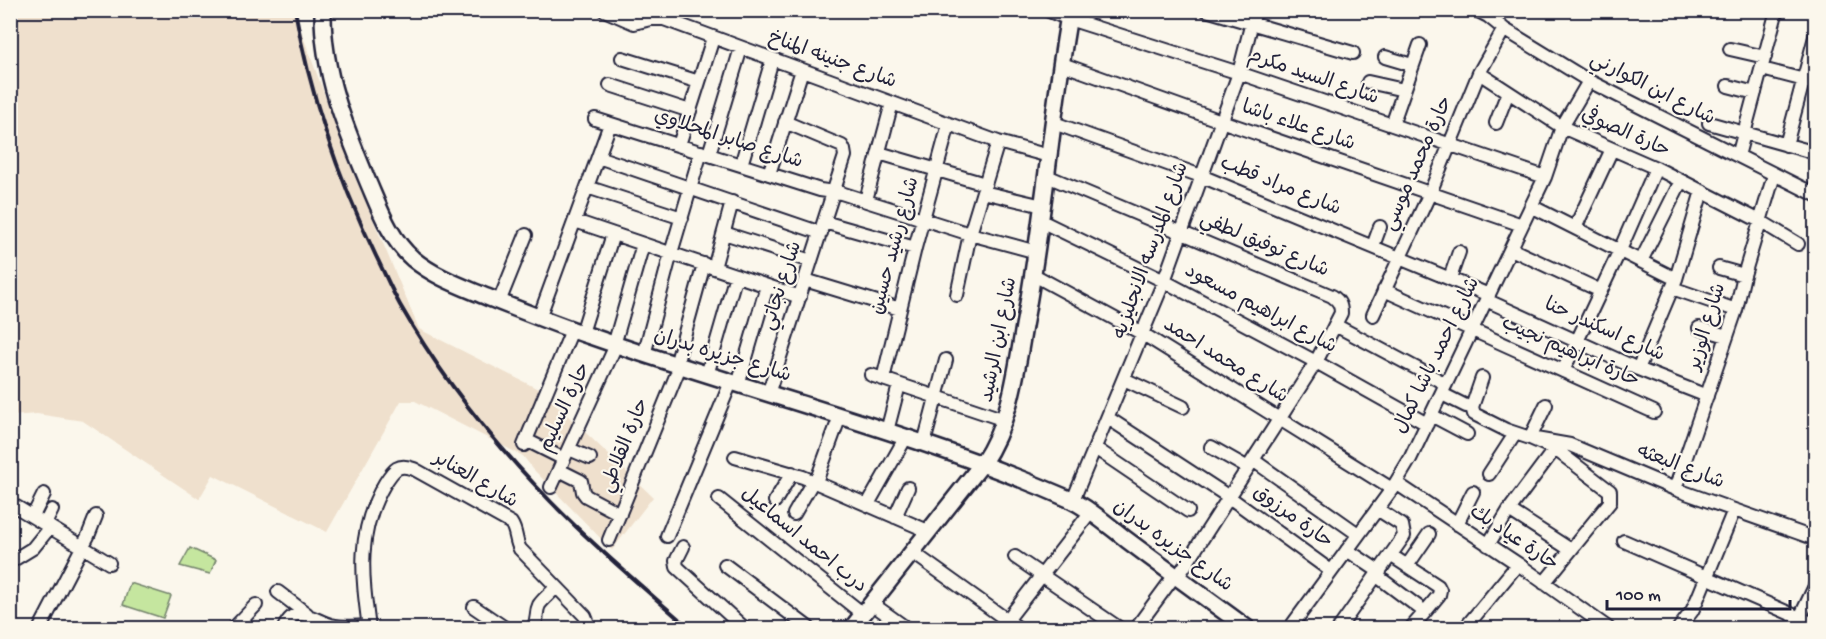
<svg xmlns="http://www.w3.org/2000/svg" width="1826" height="639" font-family="'Gochi Hand','Playpen Sans Arabic',sans-serif">
	<style>
		.built { fill: #efe0cd }
		.green { fill: #c5e69f; stroke: #74846d; stroke-width: 1.5 }
		.lines { fill: none; stroke-linecap: round; stroke-linejoin: round }
		.minor-casing { stroke: #22223b; stroke-width: 16 }
		.tertiary-casing { stroke: #22223b; stroke-width: 20 }
		.minor { stroke: #fbf7ec; stroke-width: 12 }
		.tertiary { stroke: #fbf7ec; stroke-width: 15 }
		.rail { stroke: #22223b; stroke-width: 4 }
		.labels { text-anchor: middle; dominant-baseline: central; stroke-width: 4.5; stroke-linejoin: round; paint-order: stroke }
		.street-label { font-size: 20px; fill: #22223b; stroke: #fbf7ec }
	</style>
	<rect width="100%" height="100%" fill="#fbf7ec"/>
	<filter id="ink" filterUnits="userSpaceOnUse"><feTurbulence type="fractalNoise" baseFrequency=".0167" numOctaves="2"/><feDisplacementMap in="SourceGraphic" scale="12" xChannelSelector="R" yChannelSelector="G"/><feConvolveMatrix kernelMatrix="1 2 1 2 8 2 1 2 1" color-interpolation-filters="sRGB"/></filter>
	<g filter="url(#ink)">
		<path class="built" d="M11 11H297L300 28 353 172 419 329 542 391 653 497 612 550 533 469 523 456 415 401H401L327 532 213 475 199 499 83 421 37 414 11 416Z"/>
		<path class="green" d="M190 548 216 560 210 574 180 566Z
			M130 583 171 596 163 618 123 605Z"/>
		<g class="lines">
			<g class="minor-casing">
				<path id="minor" d="M604 10 634 23 651 19H664L998 142 1049 156
					M1047 10 1069 19 1239 73 1545 177
					M1206 10 1353 53
					M1476 10 1488 16 1504 29 1589 81 1816 195
					M1814 10 1816 11
					M1730 49 1765 57
					M1385 57 1412 65
					M622 58 699 82
					M1062 64 1221 121 1522 225
					M1762 69 1816 83
					M1479 73 1562 127 1656 168 1760 221 1798 244
					M1368 82 1404 90
					M610 85 690 111
					M1728 86 1755 93
					M595 119 820 190 841 193 970 234 1037 252
					M1054 123 1201 176 1489 295
					M1496 123 1508 92
					M1709 123 1816 153
					M1392 125 1420 45
					M679 145 713 38
					M1786 145 1816 33
					M879 153 985 184
					M709 154 741 48
					M1738 156 1777 10
					M598 157 821 233
					M741 165 772 60
					M769 174 802 70
					M1047 176 1332 296C1339 301 1341 305 1341 313L1316 362 1177 578
					M587 187 682 218
					M983 192 1043 206
					M866 200 892 103
					M1531 206 1676 279
					M575 221 800 297
					M1041 221 1164 281 1316 362 1427 424
					M824 222 915 248
					M1575 228 1612 149
					M724 233 811 261
					M1373 246 1380 227
					M1511 249 1601 291
					M1641 261 1681 181
					M714 268 732 202
					M1719 268 1744 275
					M1034 275 1143 334 1392 489
					M1450 278 1459 252
					M805 280 900 309
					M1672 288 1736 310
					M1384 290 1654 412
					M957 295 970 234 998 142
					M1486 300 1638 369 1707 396
					M499 302 526 235
					M1373 315 1430 193 1479 73 1504 29
					M539 318 610 124
					M1335 325 1446 384
					M1699 328 1727 336
					M582 333 613 234
					M614 345 643 244
					M644 355 671 253 701 152
					M676 365 704 264
					M1638 369 1676 279 1702 191
					M1563 371 1620 250 1656 168
					M707 375 736 275
					M871 375 1005 420
					M1482 378 1472 407 1474 414 1506 430 1530 438 1555 449 1610 491V502L1544 583
					M883 379 915 248 949 124
					M1124 379 1183 407
					M738 385 767 286
					M768 394 845 156 844 150 842 146 785 122
					M1442 394 1466 406
					M1546 405 1530 438 1570 445 1675 489 1816 539
					M1431 415 1467 434
					M1108 418 1229 497 1331 571
					M887 431 899 385
					M526 440 564 459
					M924 443 946 360
					M524 445 572 330
					M1211 447 1248 468
					M1095 448 1188 511
					M569 449 590 458
					M735 457 803 477 928 531
					M1253 460 1358 534
					M559 470 581 481 583 492 586 496 620 514
					M1489 474 1515 434
					M816 482 840 416
					M1396 483 1518 564 1608 628
					M551 487 616 345
					M1675 489 1736 310 1744 275 1774 175
					M719 499 863 614
					M1073 500 1164 281 1239 73 1255 10
					M775 501 792 473
					M10 503 109 563
					M868 504 906 437
					M1509 510 1571 550
					M794 514 813 481
					M33 516 44 494
					M895 517 908 488
					M45 524 52 510
					M1457 524 1473 492
					M667 536 731 382
					M609 540 680 366
					M1624 541 1816 625
					M1488 545 1509 510 1559 443
					M683 547 676 561 677 567 744 628
					M1347 550 1380 572
					M912 552 1018 628
					M1392 556 1438 586 1440 590 1439 595 1425 612
					M1015 557 1119 628
					M15 559 33 548 50 527
					M725 565 809 628
					M1407 566 1429 534
					M1377 576 1425 612 1411 628
					M278 592 307 614
					M871 603 906 628
					M474 607 505 628
					M40 628 88 536 96 516
					M234 628 256 605
					M284 628C296 602 312 620 331 625 344 628 356 627 369 626
					M369 628C362 575 356 532 385 483 394 469 398 463 414 469L511 523C517 532 515 540 520 549L585 616 587 621 585 628
					M533 628C539 618 535 613 539 605 543 599 551 593 556 587
					M1001 628 1090 513
					M1136 628 1175 575
					M1290 628 1392 489 1410 459 1545 177 1562 127 1589 81
					M1339 628 1404 536 1402 525 1377 509
					M1465 628 1518 564
					M1679 628 1692 611 1697 600 1734 510
					M1795 628 1816 584"/>
			</g>
			<g class="tertiary-casing">
				<path id="tertiary" d="M323 10C322 72 345 127 368 182 380 210 390 239 413 259 435 277 461 286 487 297 522 311 557 325 593 337 751 392 915 432 1069 499 1089 508 1109 526 1127 540 1167 570 1207 599 1247 628
					M852 628 982 464C1010 423 1016 374 1024 326 1044 222 1051 115 1070 10"/>
			</g>
			<use href="#minor" class="minor"/>
			<use href="#tertiary" class="tertiary"/>
			<path class="rail" d="M295 10C310 96 338 177 376 256 384 272 391 289 400 305 437 370 484 431 536 486 583 537 637 582 689 628"/>
		</g>
	</g>
	<g class="labels">
		<g class="street-label">
			<text transform="translate(832 61) rotate(20)">شارع جنينه المناخ</text>
			<text transform="translate(1313 78) rotate(19)">شارع السيد مكرم</text>
			<text transform="translate(1652 90) rotate(27)">شارع ابن الكوارني</text>
			<text transform="translate(1298 127) rotate(19)">شارع علاء باشا</text>
			<text transform="translate(1625 134) rotate(24)">حارة الصوفي</text>
			<text transform="translate(728 140) rotate(18)">شارع صابر المحلاوي</text>
			<text transform="translate(1419 164) rotate(-66)">حارة محمد موسي</text>
			<text transform="translate(1280 187) rotate(22)">شارع مراد قطب</text>
			<text transform="translate(896 246) rotate(-75)">شارع رشيد حسين</text>
			<text transform="translate(1264 246) rotate(23)">شارع توفيق لطفي</text>
			<text transform="translate(1152 251) rotate(-70)">شارع المدرسه الانجليزيه</text>
			<text transform="translate(783 286) rotate(-72)">شارع نجاتي</text>
			<text transform="translate(1260 310) rotate(28)">شارع ابراهيم مسعود</text>
			<text transform="translate(1708 327) rotate(-73)">شارع الوزير</text>
			<text transform="translate(1604 331) rotate(24)">شارع اسكندر حنا</text>
			<text transform="translate(1000 340) rotate(-79)">شارع ابن الرشيد</text>
			<text transform="translate(1570 353) rotate(24)">حارة ابراهيم نجيب</text>
			<text transform="translate(1438 356) rotate(-64)">شارع احمد باشا كمال</text>
			<text transform="translate(722 357) rotate(17)">شارع جزيره بدران</text>
			<text transform="translate(1225 362) rotate(32)">شارع محمد احمد</text>
			<text transform="translate(566 408) rotate(-65)">حارة السليم</text>
			<text transform="translate(626 446) rotate(-68)">حارة القلاطي</text>
			<text transform="translate(1680 468) rotate(21)">شارع البعثه</text>
			<text transform="translate(475 481) rotate(30)">شارع العنابر</text>
			<text transform="translate(1292 518) rotate(36)">حارة مرزوق</text>
			<text transform="translate(1513 539) rotate(34)">حارة عياد بك</text>
			<text transform="translate(803 541) rotate(39)">درب احمد اسماعيل</text>
			<text transform="translate(1172 547) rotate(36)">شارع جزيره بدران</text>
		</g>
	</g>
	<rect width="1826" height="639" fill="none" stroke="#fbf7ec" stroke-width="36"/>
	<rect x="18" y="18" width="1790" height="603" fill="none" stroke="#22223b" stroke-width="2" filter="url(#ink)"/>
	<path d="M1607 600v9h183v-9" fill="none" stroke="#22223b" stroke-width="3"/>
	<text x="1616" y="600" font-size="18" fill="#22223b" stroke="#fbf7ec" stroke-width="4.5" paint-order="stroke">100 m</text>
</svg>
